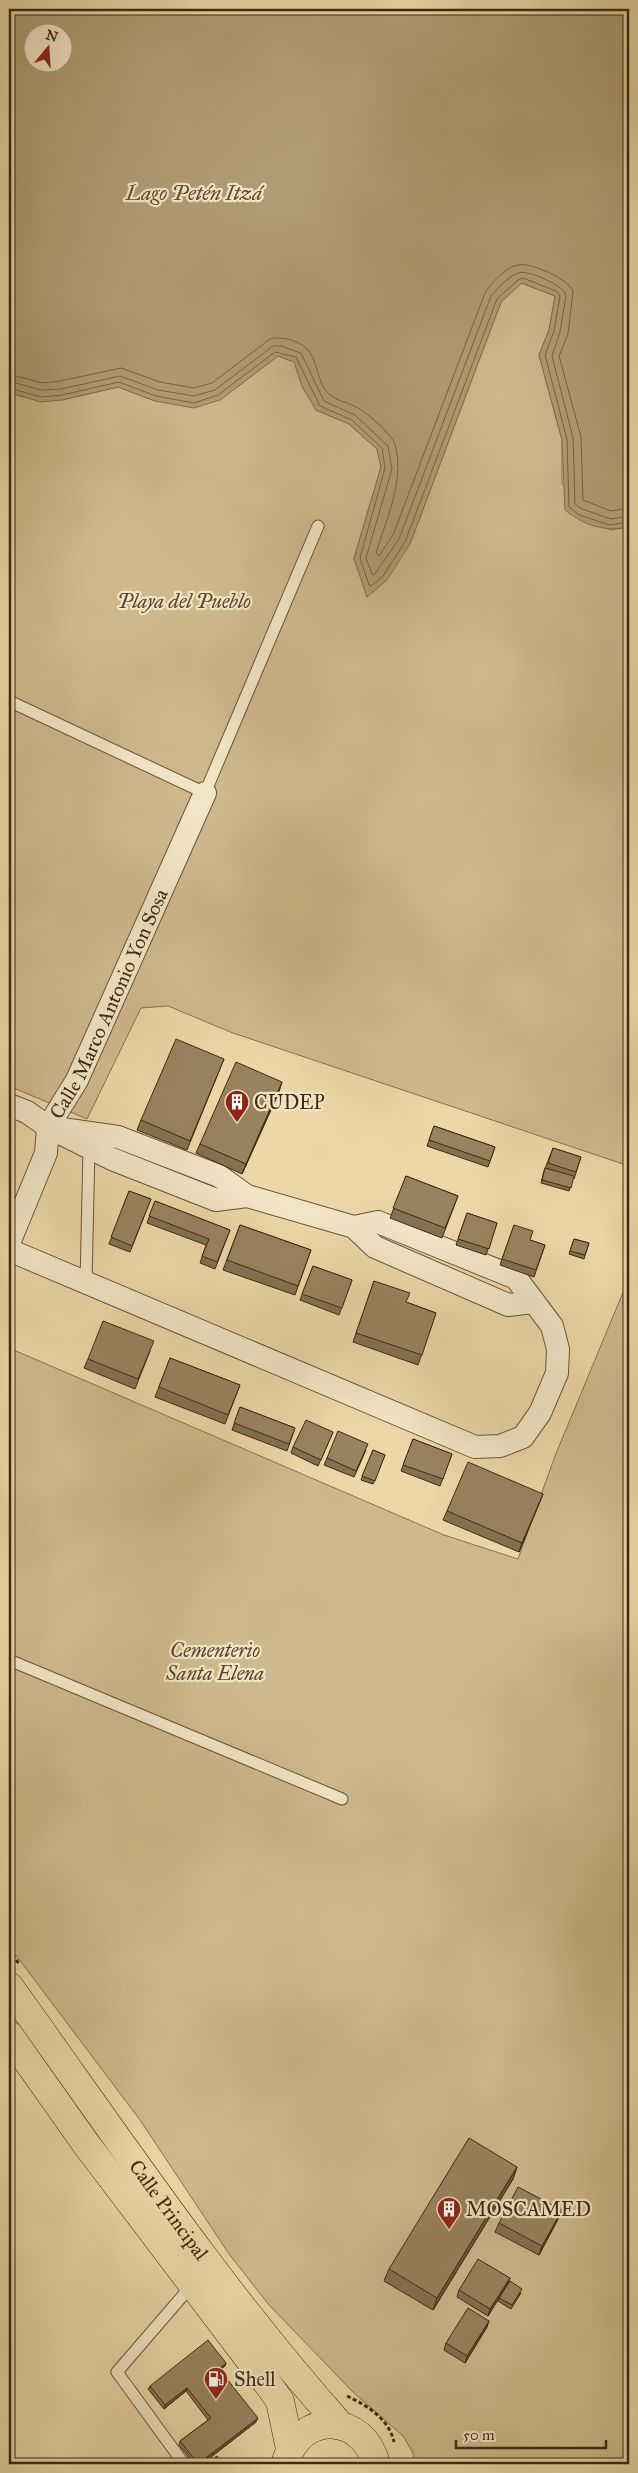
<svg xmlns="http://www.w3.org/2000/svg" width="638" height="2473" viewBox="0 0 638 2473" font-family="'IM FELL Great Primer',serif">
	<rect width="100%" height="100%" fill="#ebd7a7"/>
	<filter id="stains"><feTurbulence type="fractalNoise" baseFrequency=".004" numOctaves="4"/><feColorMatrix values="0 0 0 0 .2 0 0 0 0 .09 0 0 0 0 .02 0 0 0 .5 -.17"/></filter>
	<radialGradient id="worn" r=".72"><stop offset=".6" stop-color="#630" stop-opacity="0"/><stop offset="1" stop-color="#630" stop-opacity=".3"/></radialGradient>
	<path fill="#ceb98d" stroke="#86714e" d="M 521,283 L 555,296 L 549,330 L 539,355 L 562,440 L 562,484 L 610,530 L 629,527 L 629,1166 L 233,1033 L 168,1006 L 141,1008 L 87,1119 L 9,1086 L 9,392 L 22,397 L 62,400 L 118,387 L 155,401 L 220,400 L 278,356 L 294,362 L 302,386 L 316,410 L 349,424 L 377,449 L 381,467 L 354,558 L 368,596 L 410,544 L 501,302 Z
		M 629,1278 L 629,2464 L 414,2464 L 413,2453 L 403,2436 L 353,2392 L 269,2305 L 229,2254 L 140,2120 L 9,1946 L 9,1348 L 444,1535 L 518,1559 L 555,1456 Z"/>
	<path fill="#b09c74" stroke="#826e4c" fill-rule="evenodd" d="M 9,9 L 629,9 L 629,527 C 605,532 585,526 565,510 L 562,440 L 539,355 L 549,330 L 555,296 L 522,283 L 501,302 L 410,544 L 387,580 L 367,597 L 354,559 L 381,467 L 377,449 L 349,424 L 316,410 L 302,386 L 294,362 L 278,356 L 220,400 L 194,408 L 155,401 L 118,387 L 62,400 L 40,402 L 9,392 ZM 32,32 L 62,32 L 62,62 L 32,62 Z"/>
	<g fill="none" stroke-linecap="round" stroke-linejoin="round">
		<path stroke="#776242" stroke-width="1" d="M 9,374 L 42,383 L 60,381 L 121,368 L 160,382 L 194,388 L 212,383 L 270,339 C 280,336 298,340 306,348 C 319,359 316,384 330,395 C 337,401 350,403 358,408 C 367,413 393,435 395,445 C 405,480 386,520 376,553 L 379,556 L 393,535 L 485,293 C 491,283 506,267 518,265 C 531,262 568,279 573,291 L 568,334 L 559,356 L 581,437 L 583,500 L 611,511 L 629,508
			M 9,381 L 41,390 L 61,389 L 120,376 L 158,390 L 194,396 L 215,390 L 273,346 L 281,346 L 301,353 L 324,401 L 355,415 L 388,446 L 392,469 L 366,558 L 372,574 L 374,575 L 399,539 L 491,296 C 497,289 509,276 518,273 C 527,269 563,285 566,295 L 560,332 L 552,356 L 573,438 L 575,504 L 582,509 L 611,519 L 629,516
			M 9,388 L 41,397 L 62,395 L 119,382 L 156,396 L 194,403 L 218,395 L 275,352 L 296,357 L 320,406 L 352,420 L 382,448 L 385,468 L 360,558 L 369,585 L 371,586 L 383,576 L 405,542 L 497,299 L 518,280 L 523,278 L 556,291 L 560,296 L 554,331 L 545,355 L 567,439 L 569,507 L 579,515 L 610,525 L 629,522"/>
		<defs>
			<path id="service" d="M 9,701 L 205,793 L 318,526
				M 86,1283 L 89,1148
				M 9,1660 L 342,1799
				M 184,2464 L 117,2372 L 192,2285"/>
			<g id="minor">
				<path d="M 9,1105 L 27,1112 L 48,1127 L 112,1159 L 216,1200 L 247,1196"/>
				<path d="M 354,1227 L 375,1247 L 508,1305 L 533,1302"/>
				<path id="s1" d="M 9,1243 L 46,1153 L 48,1127 L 77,1080 L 205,793"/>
				<path d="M 9,1250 L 475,1447 L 500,1446 L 523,1437 L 540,1413 L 557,1373 L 558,1349 L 552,1326 L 516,1278 L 378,1222 L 354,1227 L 247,1196 L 219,1176 L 118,1137 L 48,1127"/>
			</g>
			<g id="primary">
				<path id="s2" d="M 9,1986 C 116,2135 218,2288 340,2425"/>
				<path d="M 9,2035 L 86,2144 L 268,2384 L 280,2401 L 290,2449"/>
				<path d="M 286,2461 C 301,2410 364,2414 376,2464"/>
			</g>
		</defs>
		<use href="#service" stroke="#695436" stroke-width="13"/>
		<use href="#minor" stroke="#695436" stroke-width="24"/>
		<use href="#primary" stroke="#3e2910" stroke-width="29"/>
		<path stroke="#3e2910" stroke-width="3" stroke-dasharray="4 2.5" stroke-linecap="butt" d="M 9,1949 L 19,1964
			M 347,2396 C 368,2406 389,2419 394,2442"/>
		<use href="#service" stroke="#f2e5c6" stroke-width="11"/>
		<use href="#minor" stroke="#f2e5c6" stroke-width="22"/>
		<use href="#primary" stroke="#ebd7a7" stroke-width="28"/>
	</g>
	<path fill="#837152" stroke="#3e2910" d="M 224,1059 L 187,1150 L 137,1130 L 141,1120 Z
		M 279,1092 L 242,1174 L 196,1153 L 200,1144 Z
		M 434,1126 L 495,1147 L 488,1167 L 427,1146 Z
		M 553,1148 L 581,1157 L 574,1179 L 573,1178 L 569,1191 L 541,1183 L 544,1171 Z
		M 406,1176 L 458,1196 L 442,1238 L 390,1218 Z
		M 129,1191 L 151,1199 L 130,1252 L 109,1244 Z
		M 155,1201 L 230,1230 L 215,1269 L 200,1263 L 206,1245 L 147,1223 Z
		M 467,1213 L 497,1223 L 486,1255 L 456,1245 Z
		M 240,1225 L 311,1250 L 295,1295 L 223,1270 Z
		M 514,1225 L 530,1240 L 545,1245 L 534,1277 L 500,1265 Z
		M 574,1239 L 589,1243 L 584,1259 L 569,1254 Z
		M 313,1266 L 352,1280 L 339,1315 L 300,1300 Z
		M 374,1281 L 406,1302 L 436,1313 L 418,1365 L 353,1342 Z
		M 150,1351 L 135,1389 L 84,1368 L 88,1359 Z
		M 170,1358 L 240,1385 L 225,1424 L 155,1397 Z
		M 240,1407 L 295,1428 L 287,1451 L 232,1430 Z
		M 333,1432 L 318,1466 L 291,1453 L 293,1447 Z
		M 413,1439 L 452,1454 L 440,1486 L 401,1471 Z
		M 366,1450 L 354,1477 L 324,1465 L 327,1458 Z
		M 373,1450 L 385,1455 L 373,1484 L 361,1480 Z
		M 543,1494 L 519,1552 L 443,1520 L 447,1511 Z
		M 517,2167 L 513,2179 L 433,2310 L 384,2281 L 389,2269 Z
		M 562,2210 L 558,2219 L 539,2255 L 495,2232 L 499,2223 Z
		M 510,2278 L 507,2285 L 488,2316 L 457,2297 L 459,2290 Z
		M 521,2293 L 511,2309 L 498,2301 L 499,2298 Z
		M 487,2327 L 465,2363 L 444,2350 L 446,2343 Z
		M 226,2363 L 225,2366 L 220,2370 L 256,2422 L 202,2464 L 194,2464 L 179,2445 L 180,2441 L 208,2420 L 186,2391 L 164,2409 L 148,2389 L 150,2386 Z"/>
	<path fill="#6a5c42" stroke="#3e2910" d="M 282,1082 L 279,1092 L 242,1174 L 246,1164 Z
		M 543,1494 L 539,1504 L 519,1552 L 522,1543 Z
		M 517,2167 L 513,2179 L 433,2310 L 437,2298 Z
		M 562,2210 L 558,2219 L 539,2255 L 542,2246 Z
		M 510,2278 L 507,2285 L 488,2316 L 490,2309 Z
		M 489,2321 L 487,2327 L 465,2363 L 467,2356 Z
		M 226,2363 L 225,2366 L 218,2372 L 219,2369 Z
		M 187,2388 L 186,2391 L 164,2409 L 165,2405 Z
		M 258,2418 L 256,2422 L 202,2464 L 199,2464 Z"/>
	<path fill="#98835f" stroke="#3e2910" d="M 176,1039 L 224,1059 L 190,1141 L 141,1120 Z
		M 236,1062 L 282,1082 L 246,1164 L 200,1144 Z
		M 434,1126 L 495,1147 L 490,1161 L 429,1140 Z
		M 553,1148 L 581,1157 L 576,1172 L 548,1163 Z
		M 545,1168 L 574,1176 L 571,1188 L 542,1180 Z
		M 406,1176 L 458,1196 L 445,1228 L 393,1208 Z
		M 129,1191 L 151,1199 L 132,1246 L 111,1237 Z
		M 155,1201 L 230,1230 L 217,1262 L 202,1256 L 209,1239 L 149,1216 Z
		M 467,1213 L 497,1223 L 489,1249 L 458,1239 Z
		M 240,1225 L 311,1250 L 298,1286 L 227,1260 Z
		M 514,1225 L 533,1231 L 530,1240 L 545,1245 L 536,1270 L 502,1259 Z
		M 574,1239 L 589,1243 L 585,1255 L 570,1251 Z
		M 313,1266 L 352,1280 L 342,1308 L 302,1294 Z
		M 374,1281 L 410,1293 L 406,1302 L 436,1313 L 422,1355 L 356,1333 Z
		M 103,1321 L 154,1341 L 138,1379 L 88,1359 Z
		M 170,1358 L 240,1385 L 228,1415 L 159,1387 Z
		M 240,1407 L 295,1428 L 289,1444 L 234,1423 Z
		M 306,1420 L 333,1432 L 321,1460 L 293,1447 Z
		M 338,1431 L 368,1444 L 356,1471 L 327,1458 Z
		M 413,1439 L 452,1454 L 443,1479 L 403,1465 Z
		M 373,1450 L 385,1455 L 375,1481 L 362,1476 Z
		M 468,1462 L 543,1494 L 522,1543 L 447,1511 Z
		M 469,2138 L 517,2167 L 437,2298 L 389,2269 Z
		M 518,2187 L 562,2210 L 542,2246 L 499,2223 Z
		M 478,2259 L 510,2278 L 490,2309 L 459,2290 Z
		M 510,2281 L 522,2289 L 512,2305 L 499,2298 Z
		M 468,2308 L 489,2321 L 467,2356 L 446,2343 Z
		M 208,2340 L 226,2363 L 219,2369 L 258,2418 L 198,2464 L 180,2441 L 211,2418 L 187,2388 L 165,2405 L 150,2386 Z
		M 217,2456 L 223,2464 L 206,2464 Z"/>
	<defs>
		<symbol id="building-pin" viewBox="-11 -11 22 30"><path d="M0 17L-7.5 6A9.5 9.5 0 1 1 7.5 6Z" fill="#8f2418" stroke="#f2e5c6"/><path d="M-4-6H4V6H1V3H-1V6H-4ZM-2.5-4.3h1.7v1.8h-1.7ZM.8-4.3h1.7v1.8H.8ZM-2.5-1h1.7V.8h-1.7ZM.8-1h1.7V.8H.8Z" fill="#fff"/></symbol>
		<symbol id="fuel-pin" viewBox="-11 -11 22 30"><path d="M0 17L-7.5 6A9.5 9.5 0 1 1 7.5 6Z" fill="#8f2418" stroke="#f2e5c6"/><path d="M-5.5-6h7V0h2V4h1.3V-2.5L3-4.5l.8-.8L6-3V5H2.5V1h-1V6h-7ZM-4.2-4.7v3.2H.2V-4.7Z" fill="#fff"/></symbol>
	</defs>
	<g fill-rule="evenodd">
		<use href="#building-pin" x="223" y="1088" width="28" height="38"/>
		<use href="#building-pin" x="435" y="2195" width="28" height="38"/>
		<use href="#fuel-pin" x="202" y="2365" width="28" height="38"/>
	</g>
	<g text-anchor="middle" stroke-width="4.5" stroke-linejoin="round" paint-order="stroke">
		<g font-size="20" font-style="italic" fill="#5b4629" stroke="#f2e5c6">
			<text x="184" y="608">Playa del Pueblo</text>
			<text x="215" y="1657">Cementerio<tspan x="215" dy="23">Santa Elena</tspan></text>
		</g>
		<g font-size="20" fill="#3e2910" stroke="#f2e5c6">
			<text dy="7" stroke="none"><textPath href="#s1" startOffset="261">Calle Marco Antonio Yon Sosa</textPath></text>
			<text dy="7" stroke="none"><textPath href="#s2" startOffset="275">Calle Principal</textPath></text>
		</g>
		<g font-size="20" fill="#3e2910" stroke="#f2e5c6" text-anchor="start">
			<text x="254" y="1109">CUDEP</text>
			<text x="466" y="2216">MOSCAMED</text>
			<text x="234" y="2386">Shell</text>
		</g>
		<g font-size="21" font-style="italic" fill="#604c2e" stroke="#f2e5c6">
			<text x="194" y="200">Lago Petén Itzá</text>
		</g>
	</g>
	<rect width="638" height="2473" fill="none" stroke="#ebd7a7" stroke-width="30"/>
	<rect x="10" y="10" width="618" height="2453" fill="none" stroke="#3e2910" stroke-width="2.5"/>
	<rect x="15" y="15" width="608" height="2443" fill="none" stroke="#3e2910"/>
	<g transform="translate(48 48) rotate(18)"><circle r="24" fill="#f2e5c6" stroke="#aa9a7d"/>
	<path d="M0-4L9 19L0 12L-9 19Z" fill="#8f2418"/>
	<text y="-8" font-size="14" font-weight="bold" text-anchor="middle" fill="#3e2910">N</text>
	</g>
	<path d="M456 2440v8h150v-8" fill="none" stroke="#3e2910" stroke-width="2.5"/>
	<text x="463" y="2440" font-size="15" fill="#3e2910" stroke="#f2e5c6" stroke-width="4" paint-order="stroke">50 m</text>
	<rect width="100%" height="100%" filter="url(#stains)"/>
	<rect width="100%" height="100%" fill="url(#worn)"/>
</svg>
